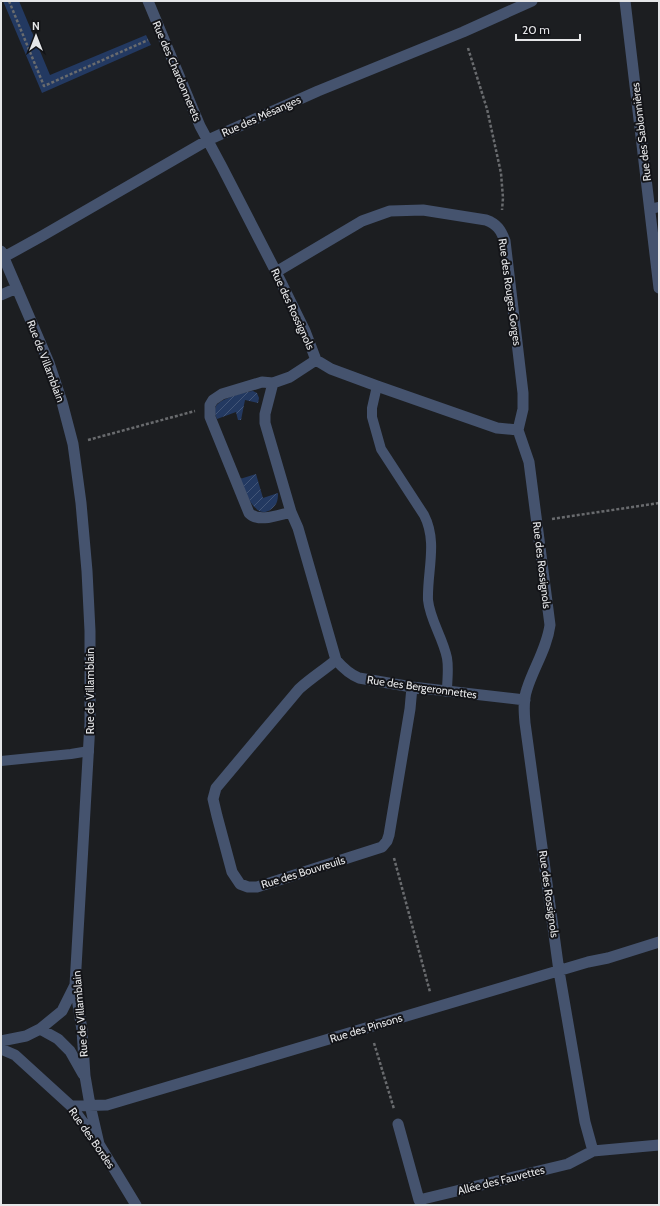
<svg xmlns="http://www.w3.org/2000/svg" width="660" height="1206" viewBox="0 0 660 1206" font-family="Cabin,sans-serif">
	<defs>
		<pattern id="garden-furrows" width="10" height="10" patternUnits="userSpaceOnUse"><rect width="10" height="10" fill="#233961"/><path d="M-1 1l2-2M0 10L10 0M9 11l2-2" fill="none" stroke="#435678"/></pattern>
	</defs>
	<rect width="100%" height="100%" fill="#1c1e21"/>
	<path fill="#233961" d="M 3,1 L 19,1 L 50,75 L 146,35 L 151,45 L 42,93 Z"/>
	<path fill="url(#garden-furrows)" d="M 253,391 L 257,393 L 259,398 L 258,403 L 245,400 L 241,420 L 238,420 L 236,412 L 217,419 C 215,415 214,411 216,406 C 220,399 244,392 253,391 Z
		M 256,474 L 263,498 L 278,493 C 278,501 277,505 270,510 C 254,520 245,490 240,479 Z"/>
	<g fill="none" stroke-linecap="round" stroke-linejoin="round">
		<path stroke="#696b6e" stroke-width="2.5" stroke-dasharray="3 2" stroke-linecap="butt" d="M 9,1 L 44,86 L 148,40
			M 468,48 L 487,109 L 501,173 L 503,198 L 502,210
			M 88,440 L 195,411
			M 552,519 L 659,503
			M 394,858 L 430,992
			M 374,1043 L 394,1109"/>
		<path stroke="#45536e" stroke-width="10" d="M 650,209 L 659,207
			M 377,386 L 372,408 L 372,417 L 381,449 L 424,515 C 438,542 427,571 428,600 C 430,620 443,638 447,658 C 449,669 447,680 447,692
			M 1,761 L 71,754 L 89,751"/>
		<path stroke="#45536e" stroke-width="11" d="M 148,1 L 200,126 L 222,167 L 276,272 L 305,331 L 316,360 L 331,369 L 377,386 L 497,428 L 518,430 L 529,462 L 550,625 C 547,648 534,667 527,689 C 523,700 524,712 525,723 L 559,971 L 585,1122 L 593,1151
			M 625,1 L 659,288
			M 1,251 L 49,363 L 62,402 L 73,444 L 81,503 L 87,571 L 90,631 L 90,723 L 75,985 L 82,1030 L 85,1076 L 90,1105 L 99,1144
			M 4,257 L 42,236 L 208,140 L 318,91 L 463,32 L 532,1
			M 276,272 L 362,221 L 390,211 L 423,210 L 486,220 C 497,224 501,230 505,241 L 523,393 L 523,409 L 518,430
			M 1,295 L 17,288
			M 316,360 L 290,377 L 273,383 L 265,414 L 265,423 L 291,512 L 298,528 L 336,660 C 343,668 349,674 359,678 L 412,687 L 525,700
			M 273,383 L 262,382 L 222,394 L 213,400 L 210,405 L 210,417 L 249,513 C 259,523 278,515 291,512
			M 336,660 C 324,670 311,678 299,689 L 216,788 L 213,799 L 217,816 L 232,872 L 240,884 L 248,887 L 257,887 L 382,847 L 387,841 L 389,835 L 410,709 L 412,687
			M 40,1029 L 58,1039 L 70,1051 L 83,1074
			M 1,1041 L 26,1036 L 40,1029 L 62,1011 L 75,985
			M 1,1049 L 15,1055 L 71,1106 L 99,1144 L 136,1205
			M 71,1106 L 107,1105 L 588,962 L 608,958 L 659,942
			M 398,1124 L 419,1200 L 568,1164 L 593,1151 L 659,1145"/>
	</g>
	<g text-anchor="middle" stroke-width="4" stroke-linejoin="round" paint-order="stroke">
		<g font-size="11" fill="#e5e6e8" stroke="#131418">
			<text transform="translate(177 71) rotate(67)" y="4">Rue des Chardonnerets</text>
			<text transform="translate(261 116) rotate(-24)" y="4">Rue des Mésanges</text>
			<text transform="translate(641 132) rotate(-97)" y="4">Rue des Sablonnières</text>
			<text transform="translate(510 292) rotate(82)" y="4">Rue des Rouges Gorges</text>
			<text transform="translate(293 309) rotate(65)" y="4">Rue des Rossignols</text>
			<text transform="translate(46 361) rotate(69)" y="4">Rue de Villamblain</text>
			<text transform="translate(542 565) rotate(83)" y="4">Rue des Rossignols</text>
			<text transform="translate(422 687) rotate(8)" y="4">Rue des Bergeronnettes</text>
			<text transform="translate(90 691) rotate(-90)" y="4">Rue de Villamblain</text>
			<text transform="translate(303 872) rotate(-17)" y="4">Rue des Bouvreuils</text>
			<text transform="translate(549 894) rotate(82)" y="4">Rue des Rossignols</text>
			<text transform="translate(80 1014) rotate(-95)" y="4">Rue de Villamblain</text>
			<text transform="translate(366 1028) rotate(-17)" y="4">Rue des Pinsons</text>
			<text transform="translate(92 1138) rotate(55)" y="4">Rue des Bordes</text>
			<text transform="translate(501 1180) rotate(-14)" y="4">Allée des Fauvettes</text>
		</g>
	</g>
	<rect width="660" height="1206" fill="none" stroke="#e5e6e8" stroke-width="4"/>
	<g transform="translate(36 36)" stroke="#131418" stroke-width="3" paint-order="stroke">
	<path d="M0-3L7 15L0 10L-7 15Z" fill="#e5e6e8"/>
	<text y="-6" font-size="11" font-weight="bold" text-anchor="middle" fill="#e5e6e8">N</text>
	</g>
	<path d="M516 34v6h64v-6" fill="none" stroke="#e5e6e8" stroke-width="2"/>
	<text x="522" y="34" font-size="12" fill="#e5e6e8" stroke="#131418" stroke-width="3" paint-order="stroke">20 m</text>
</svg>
